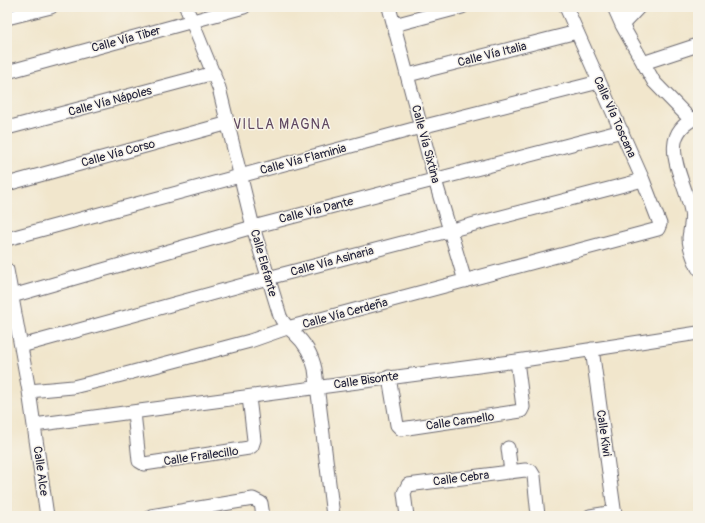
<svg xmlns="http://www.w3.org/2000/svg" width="705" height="523" viewBox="0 0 705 523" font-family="Pangolin,sans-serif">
	<rect width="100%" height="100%" fill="#f7f3e8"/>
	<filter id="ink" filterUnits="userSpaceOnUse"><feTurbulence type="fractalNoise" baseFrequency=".025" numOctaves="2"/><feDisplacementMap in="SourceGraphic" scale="8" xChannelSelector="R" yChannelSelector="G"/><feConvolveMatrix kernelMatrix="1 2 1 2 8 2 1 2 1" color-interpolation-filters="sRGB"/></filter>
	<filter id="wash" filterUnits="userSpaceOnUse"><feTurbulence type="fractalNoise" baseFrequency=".012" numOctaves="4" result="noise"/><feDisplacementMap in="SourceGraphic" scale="16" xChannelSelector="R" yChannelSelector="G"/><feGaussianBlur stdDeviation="0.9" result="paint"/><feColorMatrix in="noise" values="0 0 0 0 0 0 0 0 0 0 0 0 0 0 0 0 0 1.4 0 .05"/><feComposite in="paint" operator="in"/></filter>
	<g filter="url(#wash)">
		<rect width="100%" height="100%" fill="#f1e6cc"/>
	</g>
	<g filter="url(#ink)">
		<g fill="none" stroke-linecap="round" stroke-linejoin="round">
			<defs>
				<path id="minor" d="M 186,7 L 219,88 L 253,227 L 280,316 C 283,324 288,327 294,333 C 305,343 312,355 315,369 L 333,516
					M 389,7 L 435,180 L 465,281
					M 614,7 L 622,25 L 654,82 L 691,120
					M 7,18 L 51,7
					M 394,25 L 462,7
					M 622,25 L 639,7
					M 643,63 L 698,45
					M 7,72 L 244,7
					M 408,75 L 577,32
					M 698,117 C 653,135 685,179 691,211 C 693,220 690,229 689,238 C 689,248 694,259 698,268
					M 7,128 L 214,73
					M 7,184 L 229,123
					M 7,239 L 421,127 L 599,82
					M 7,270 L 29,391 L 47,516
					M 12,296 L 253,227 L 622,131
					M 21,346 L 268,278 L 643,180
					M 592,349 L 615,516
					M 389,377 L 397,425 L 401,429 L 521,411 L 523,407 L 517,361
					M 29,391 L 73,387 L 110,378 L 250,341 L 287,328 L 658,229 L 660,224 L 643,180 L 566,7
					M 134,412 L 139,461 L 144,464 L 249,448 L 252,446 L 254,440 L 249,397
					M 34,425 L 517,361 L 698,333
					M 508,448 L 511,472
					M 151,516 L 253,499 L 261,503 L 263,516
					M 407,516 L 404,493 L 408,485 L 525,470 L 531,471 L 534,476 L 538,516
					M 590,516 L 615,512"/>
			</defs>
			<use href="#minor" stroke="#6a676e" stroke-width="15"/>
			<use href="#minor" stroke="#fff" stroke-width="13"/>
		</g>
	</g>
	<g text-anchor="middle" stroke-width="3" stroke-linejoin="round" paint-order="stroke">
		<g font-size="12" fill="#22223b" stroke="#f7f3e8">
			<text transform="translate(126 39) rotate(-15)" y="4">Calle Vía Tiber</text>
			<text transform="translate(492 54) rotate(-14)" y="4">Calle Vía Italia</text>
			<text transform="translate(110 101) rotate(-15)" y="4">Calle Vía Nápoles</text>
			<text transform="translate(615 117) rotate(66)" y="4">Calle Vía Toscana</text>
			<text transform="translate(426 144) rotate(75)" y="4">Calle Vía Sixtina</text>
			<text transform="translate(118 153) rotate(-15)" y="4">Calle Vía Corso</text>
			<text transform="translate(303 159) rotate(-15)" y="4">Calle Vía Flaminia</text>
			<text transform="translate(316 210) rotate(-14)" y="4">Calle Vía Dante</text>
			<text transform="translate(332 261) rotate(-15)" y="4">Calle Vía Asinaria</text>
			<text transform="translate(264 263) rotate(74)" y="4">Calle Elefante</text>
			<text transform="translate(345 313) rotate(-15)" y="4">Calle Vía Cerdeña</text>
			<text transform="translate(366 380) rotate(-8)" y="4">Calle Bisonte</text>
			<text transform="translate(460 421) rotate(-8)" y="4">Calle Camello</text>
			<text transform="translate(604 433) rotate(82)" y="4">Calle Kiwi</text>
			<text transform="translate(201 456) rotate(-8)" y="4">Calle Frailecillo</text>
			<text transform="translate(41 471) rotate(82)" y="4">Calle Alce</text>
			<text transform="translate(461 478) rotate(-7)" y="4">Calle Cebra</text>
		</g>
		<g font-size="14" letter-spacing="1" fill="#604861" stroke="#f7f3e8">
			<text x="282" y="129">VILLA MAGNA</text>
		</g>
	</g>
	<rect width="705" height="523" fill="none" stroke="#f7f3e8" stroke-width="24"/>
</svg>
